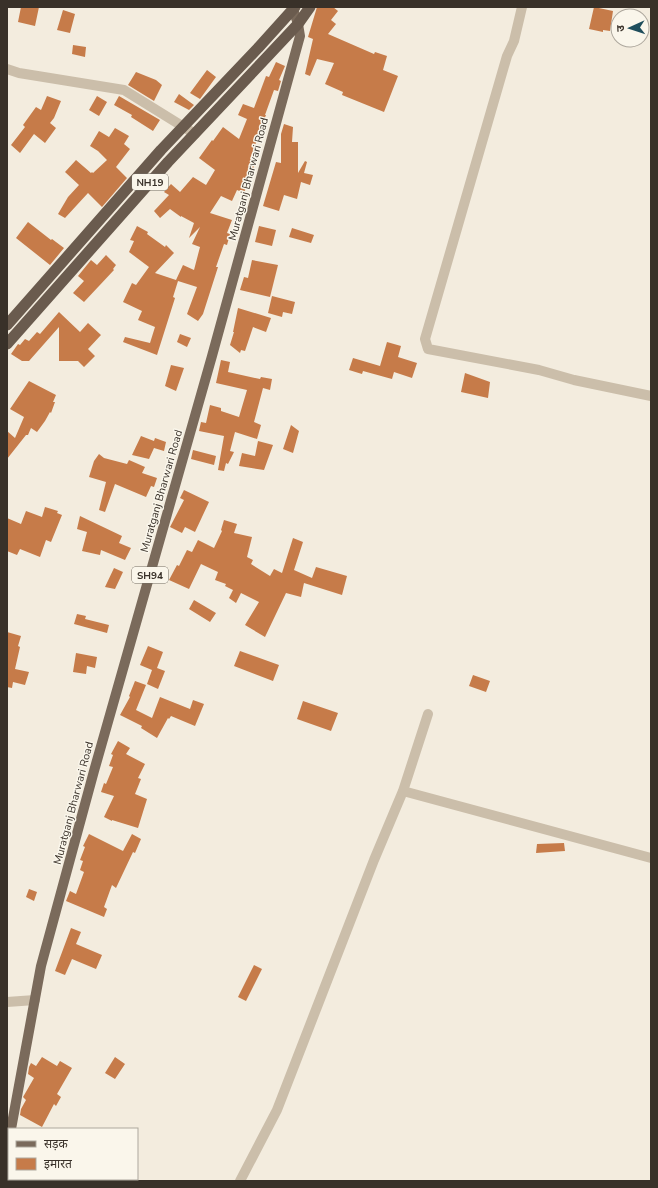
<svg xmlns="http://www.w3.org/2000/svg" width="658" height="1188" viewBox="0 0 658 1188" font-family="'Nunito Sans','Noto Sans Devanagari',sans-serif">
	<rect width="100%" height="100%" fill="#f3ecde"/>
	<path fill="#c67b49" d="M 21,7 L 39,7 L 35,26 L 18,22 Z
		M 317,7 L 333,7 L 338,11 L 331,20 L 336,24 L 328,34 L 374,54 L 375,52 L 387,56 L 383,70 L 398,76 L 384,112 L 342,95 L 343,92 L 325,84 L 334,63 L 317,59 L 310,76 L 305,74 L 313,39 L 308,37 Z
		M 594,7 L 613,11 L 610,31 L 603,30 L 603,32 L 589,29 Z
		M 63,10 L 75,14 L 70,33 L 57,30 Z
		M 73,45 L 86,47 L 85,57 L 72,54 Z
		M 276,62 L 285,66 L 279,80 L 281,81 L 278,91 L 274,90 L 265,115 L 266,115 L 262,125 L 263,125 L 258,137 L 250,159 L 256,161 L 244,193 L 237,190 L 232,201 L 221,196 L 210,213 L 232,220 L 227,233 L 230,234 L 227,245 L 224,244 L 216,267 L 218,267 L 203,314 L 198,321 L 187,314 L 197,287 L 178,281 L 173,297 L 175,298 L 157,355 L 123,342 L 125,337 L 150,343 L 155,327 L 138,320 L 142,311 L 123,302 L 132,283 L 136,285 L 149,267 L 129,252 L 134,241 L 130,240 L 137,226 L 148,232 L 147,234 L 165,247 L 166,245 L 174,253 L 155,273 L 176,280 L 183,265 L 194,270 L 200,247 L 192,244 L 200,227 L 189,238 L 194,223 L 181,216 L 181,217 L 170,209 L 160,218 L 154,211 L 169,195 L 164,192 L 171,184 L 180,192 L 193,177 L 206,185 L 215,170 L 199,158 L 212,140 L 213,141 L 223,127 L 239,139 L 247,119 L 238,115 L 243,104 L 254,108 L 266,76 L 269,77 Z
		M 207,70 L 216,77 L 200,99 L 190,93 Z
		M 136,72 L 156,80 L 162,85 L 154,101 L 128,85 Z
		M 179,94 L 194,105 L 189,110 L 174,102 Z
		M 47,96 L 61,101 L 54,118 L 50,123 L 56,128 L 45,143 L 34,134 L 20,153 L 11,145 L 25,127 L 23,125 L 36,107 L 41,110 Z
		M 97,96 L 107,102 L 99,116 L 89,110 Z
		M 119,96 L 160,120 L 153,131 L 131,117 L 132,115 L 114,105 Z
		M 284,124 L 293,127 L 292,142 L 298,142 L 298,173 L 305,161 L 307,162 L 304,173 L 313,175 L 310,185 L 301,182 L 297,199 L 284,195 L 279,211 L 263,206 L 276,162 L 281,163 L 281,134 Z
		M 115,128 L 129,136 L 124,144 L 130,149 L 116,167 L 127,178 L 102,207 L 88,193 L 65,218 L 58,214 L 68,197 L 79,185 L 65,172 L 76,160 L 91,173 L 92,172 L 93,173 L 107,160 L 98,151 L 90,146 L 99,131 L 109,137 Z
		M 28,222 L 51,240 L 52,239 L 64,248 L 50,265 L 16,238 Z
		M 259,226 L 276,230 L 272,246 L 255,242 Z
		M 292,228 L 314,235 L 311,243 L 289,237 Z
		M 106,255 L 116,265 L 113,269 L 114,270 L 84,302 L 73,293 L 84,281 L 78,276 L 91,260 L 97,265 Z
		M 252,260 L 278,265 L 270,297 L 240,290 L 244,277 L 248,278 Z
		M 272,296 L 295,302 L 292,314 L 283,312 L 282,317 L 268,313 Z
		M 238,308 L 271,318 L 266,332 L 253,327 L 245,351 L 241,350 L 240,353 L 230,345 L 234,332 L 233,332 Z
		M 59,312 L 80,332 L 88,323 L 101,335 L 88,349 L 95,356 L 84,367 L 78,361 L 59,361 L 59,327 L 29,361 L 22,361 L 11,354 L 18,344 L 20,345 L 25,339 L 29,341 L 37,332 L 40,334 Z
		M 180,334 L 191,338 L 187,347 L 177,342 Z
		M 387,342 L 401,346 L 398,357 L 417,363 L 412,378 L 394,372 L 392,379 L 363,371 L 362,374 L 349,370 L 353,358 L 380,366 Z
		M 221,360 L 230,362 L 228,372 L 260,379 L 261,377 L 272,379 L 270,390 L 263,388 L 254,422 L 261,425 L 257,439 L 235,432 L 230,451 L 234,452 L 228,464 L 226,463 L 224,471 L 218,470 L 224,436 L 199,431 L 201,422 L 206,423 L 210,405 L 221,408 L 221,411 L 239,417 L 247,390 L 216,383 Z
		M 171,365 L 184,368 L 176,391 L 165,386 Z
		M 465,373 L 490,382 L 488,398 L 461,392 Z
		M 29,381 L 56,395 L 53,402 L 55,402 L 51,413 L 50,412 L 45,421 L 37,432 L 31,428 L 28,435 L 26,435 L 7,459 L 7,431 L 15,438 L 24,417 L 10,409 Z
		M 291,425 L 299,431 L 293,453 L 283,449 Z
		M 141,436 L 154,441 L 155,438 L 166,442 L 164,451 L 154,448 L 149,459 L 132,455 Z
		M 258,441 L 273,445 L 264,470 L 239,466 L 242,453 L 255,456 Z
		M 193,450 L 216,456 L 214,465 L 191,459 Z
		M 99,454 L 104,458 L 127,464 L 129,460 L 145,467 L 142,473 L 157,478 L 154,487 L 151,486 L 146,497 L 115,484 L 105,512 L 99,510 L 106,482 L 89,477 L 94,461 Z
		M 184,490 L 209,502 L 195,532 L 185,527 L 182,533 L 170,527 L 184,500 L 180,498 Z
		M 45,507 L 58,511 L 57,513 L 62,515 L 51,542 L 46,540 L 40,557 L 20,549 L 17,555 L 7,551 L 7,518 L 21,524 L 26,511 L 42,517 Z
		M 80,516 L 122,536 L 119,543 L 131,548 L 125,560 L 101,550 L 100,555 L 82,551 L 87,532 L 77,529 Z
		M 224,520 L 237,524 L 234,533 L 252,537 L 247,557 L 253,560 L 251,564 L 270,576 L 274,569 L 282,573 L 293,538 L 303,542 L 294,570 L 312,578 L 316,567 L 347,576 L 342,595 L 304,583 L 301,597 L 286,593 L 265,637 L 245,625 L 259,602 L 241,593 L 236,603 L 229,598 L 233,590 L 225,586 L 226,584 L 215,580 L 218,572 L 201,564 L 189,589 L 169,580 L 177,565 L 179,566 L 187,550 L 192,552 L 198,540 L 214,548 L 222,531 L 221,530 Z
		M 114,568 L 123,572 L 115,589 L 105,587 Z
		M 194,600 L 216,613 L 210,622 L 189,609 Z
		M 77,614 L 86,616 L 85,619 L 109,625 L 107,633 L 74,624 Z
		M 7,632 L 21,636 L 18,646 L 20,647 L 15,669 L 29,672 L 25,685 L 13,682 L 12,688 L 7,687 Z
		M 148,646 L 163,652 L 157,668 L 165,671 L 158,689 L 147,684 L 152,670 L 140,665 Z
		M 240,651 L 279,665 L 273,681 L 234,666 Z
		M 76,653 L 97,657 L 95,668 L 87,666 L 86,674 L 73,672 Z
		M 473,675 L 490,681 L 486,692 L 469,686 Z
		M 135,681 L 146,685 L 136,710 L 152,718 L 160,697 L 190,709 L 193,700 L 204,704 L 195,726 L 171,716 L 169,719 L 168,718 L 157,738 L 141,728 L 142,726 L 120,715 L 130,697 L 129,696 Z
		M 303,701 L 338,713 L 331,731 L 297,719 Z
		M 118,741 L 130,748 L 126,754 L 145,764 L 138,778 L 141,779 L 135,794 L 147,799 L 138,828 L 112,820 L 112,821 L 104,817 L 114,796 L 101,792 L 104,783 L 106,784 L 113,767 L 109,766 L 113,755 L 111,754 Z
		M 89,834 L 123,851 L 132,834 L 141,839 L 135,853 L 133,852 L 116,888 L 112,885 L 104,907 L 107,909 L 104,917 L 66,901 L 70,891 L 76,894 L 84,872 L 80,870 L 83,861 L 80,860 L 85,847 L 83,846 Z
		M 564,843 L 565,851 L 536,853 L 537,844 Z
		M 29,889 L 37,892 L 34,901 L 26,897 Z
		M 71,928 L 81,932 L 76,944 L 102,955 L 96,969 L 72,959 L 65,975 L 55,971 Z
		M 254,965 L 262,969 L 246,1001 L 238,997 Z
		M 42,1057 L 57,1066 L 60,1061 L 72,1068 L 57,1094 L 61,1097 L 56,1106 L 54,1104 L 42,1127 L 20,1115 L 21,1109 L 26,1100 L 23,1097 L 34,1078 L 28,1074 L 29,1067 L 31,1063 L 36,1066 Z
		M 115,1057 L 125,1064 L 115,1079 L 105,1073 Z"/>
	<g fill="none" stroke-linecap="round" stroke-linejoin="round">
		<path stroke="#cbbeaa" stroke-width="10" d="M 522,7 L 514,41 L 507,56 L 425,339 L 428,349 L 539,370 L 574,380 L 651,396
			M 7,69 L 19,73 L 124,90 L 195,134
			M 403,791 L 651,858
			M 7,1002 L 35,1000
			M 240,1181 L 277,1110 L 374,860 L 403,791 L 428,714"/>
		<path stroke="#7a6a5b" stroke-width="10" d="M 11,1129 L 41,966 L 94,771 L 212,356 L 300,36 L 298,24 L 293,9
			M 7,1148 L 9,1137"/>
		<path stroke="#6a5b4e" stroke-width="11" d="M 7,325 L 161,150 L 258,48 L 295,7
			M 7,344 L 168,162 L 267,57 L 298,24 L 310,7"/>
	</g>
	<g text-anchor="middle" stroke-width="3" stroke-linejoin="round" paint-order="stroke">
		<g fill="#faf6eb" stroke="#736c63" stroke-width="1">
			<rect x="132" y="174" width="36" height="16" rx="3"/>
			<rect x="132" y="567" width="36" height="16" rx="3"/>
		</g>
		<g font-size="10" font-weight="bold" fill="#393129">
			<text x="150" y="186">NH19</text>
			<text x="150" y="579">SH94</text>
		</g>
		<g font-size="11" fill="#393129" stroke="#faf6eb">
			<text transform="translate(248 179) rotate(-75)" y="4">Muratganj Bharwari Road</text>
			<text transform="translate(161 491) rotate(-74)" y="4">Muratganj Bharwari Road</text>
			<text transform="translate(73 803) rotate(-75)" y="4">Muratganj Bharwari Road</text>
		</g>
	</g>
	<rect width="658" height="1188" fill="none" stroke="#393129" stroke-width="16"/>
	<rect x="8" y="1128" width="130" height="52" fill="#faf6eb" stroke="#ada79d"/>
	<rect x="16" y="1141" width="20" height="6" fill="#7a6a5b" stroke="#ada79d"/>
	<text x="44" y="1148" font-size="12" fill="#393129">सड़क</text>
	<rect x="16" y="1158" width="20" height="12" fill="#c67b49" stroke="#ada79d"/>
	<text x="44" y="1168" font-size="12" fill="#393129">इमारत</text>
	<g transform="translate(630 28) rotate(267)"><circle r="19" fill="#faf6eb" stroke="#ada79d"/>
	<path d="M0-3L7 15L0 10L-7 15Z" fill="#1e4d5b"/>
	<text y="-6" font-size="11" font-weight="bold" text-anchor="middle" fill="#393129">उ</text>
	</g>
</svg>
